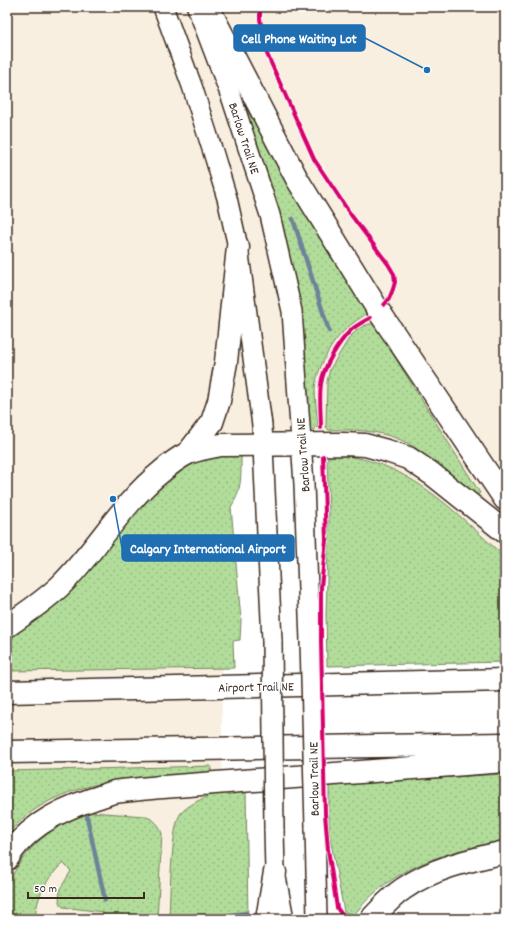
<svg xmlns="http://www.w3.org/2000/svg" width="512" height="926" viewBox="0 0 512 926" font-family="Dekko,sans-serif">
	<defs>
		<pattern id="green-dots" width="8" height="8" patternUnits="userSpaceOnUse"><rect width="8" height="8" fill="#b1dc9a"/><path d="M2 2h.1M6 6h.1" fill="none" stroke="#99bd84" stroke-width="1.8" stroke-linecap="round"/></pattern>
	</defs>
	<rect width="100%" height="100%" fill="#fff"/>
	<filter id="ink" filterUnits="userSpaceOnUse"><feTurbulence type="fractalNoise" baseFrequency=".025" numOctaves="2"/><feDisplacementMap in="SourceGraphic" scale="8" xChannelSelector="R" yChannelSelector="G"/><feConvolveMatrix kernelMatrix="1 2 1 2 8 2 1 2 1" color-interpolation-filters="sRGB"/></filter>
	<g filter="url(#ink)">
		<path fill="#f8efe1" d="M 7,7 L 505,7 L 505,575 L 436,543 L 370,451 L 219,455 L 224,919 L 7,919 Z"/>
		<path fill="url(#green-dots)" stroke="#76835c" d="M 238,84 L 366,311 L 366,314 C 359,319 352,323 346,329 C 332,341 316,370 315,389 C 315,401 317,414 318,426 L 314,430 L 310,429 L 270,186 L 258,148 L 236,85 Z
			M 369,324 L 374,324 L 480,493 L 473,497 C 454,481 437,463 417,449 C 391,431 359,429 329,430 L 326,427 L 327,382 L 330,369 L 350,337 L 359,328 Z
			M 231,455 L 241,457 C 241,476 242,490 231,507 L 241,620 L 240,640 L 233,641 L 234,668 L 7,671 L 7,637 L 14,634 L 141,501 L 178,469 L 197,461 L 213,457 Z
			M 330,455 C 405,456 453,511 505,557 L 505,662 L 327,666 L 326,614 L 329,513 L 327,459 Z
			M 211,766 L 211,774 C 142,777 55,776 7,835 L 7,771 Z
			M 505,774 L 505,840 C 447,852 392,866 354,915 L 344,912 L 329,832 L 329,784 Z
			M 246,791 L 248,919 L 169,919 C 170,900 171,824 181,813 C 187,806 204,797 213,794 C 222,791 236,792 246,791 Z
			M 91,812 L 145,816 C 155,820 159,824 162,834 L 157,919 L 103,919 L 103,912 L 63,907 L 59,902 L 60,889 L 71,871 L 63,863 C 46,879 37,895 35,919 L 7,919 C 7,909 6,898 7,888 C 8,882 12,876 15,871 C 31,842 59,822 91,812 Z"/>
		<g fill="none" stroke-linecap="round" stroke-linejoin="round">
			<path stroke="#6e8399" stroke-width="4.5" d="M 293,219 L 329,331
				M 87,817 L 105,900
				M 199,919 L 246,913"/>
			<defs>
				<path id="secondary" d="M 163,7 L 192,86 L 214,155 L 227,198 L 238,247 L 262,425 L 272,641
					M 197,7 L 232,99 L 270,215 L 292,311 L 304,484 L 310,641
					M 315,827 L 317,919
					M 274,829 L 275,872 L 284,919"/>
				<path id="motorway" d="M 208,7 L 297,179 L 378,310 L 505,499
					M 188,453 L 212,422 L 219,401 L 226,362 L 238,247
					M 7,626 C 25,614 44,601 60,586 C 97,550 121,504 161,472 C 169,465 178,458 188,453 C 199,449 210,447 221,445 L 343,444 L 365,445 L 387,451 L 408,458 L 432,474 L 505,532
					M 7,692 L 505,680
					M 7,752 L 505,744
					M 7,859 C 25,827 59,810 93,799 C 100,797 107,794 114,792 C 130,790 146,788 163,787 L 505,761
					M 267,919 L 275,872
					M 371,919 C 381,909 391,897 403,889 C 433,868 470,860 505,852"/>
			</defs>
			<use href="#secondary" stroke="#3b2a1e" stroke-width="22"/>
			<use href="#motorway" stroke="#3b2a1e" stroke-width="25"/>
			<use href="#secondary" stroke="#fff" stroke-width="19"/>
			<use href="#motorway" stroke="#fff" stroke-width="22"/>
			<defs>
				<path id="secondary-bridge" d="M 272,641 L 274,829
					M 310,641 L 315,827"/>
			</defs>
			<use href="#secondary-bridge" stroke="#3b2a1e" stroke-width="22" stroke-linecap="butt"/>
			<use href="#secondary-bridge" stroke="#fff" stroke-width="19"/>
			<defs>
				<path id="cycleway" d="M 260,7 L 260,19 L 267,54 L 314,159 L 351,215 L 388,264 L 394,274 L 395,282 L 393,289 L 389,299 L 384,305
					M 321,428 C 321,414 319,398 321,384 C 323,367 339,342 351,330 C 357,325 363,322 370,318
					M 323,456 L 326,540 L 321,587 L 321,642 L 325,814 L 328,849 L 337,908 L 345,919"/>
			</defs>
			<use href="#cycleway" stroke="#fff" stroke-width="6"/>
			<use href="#cycleway" stroke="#d6006c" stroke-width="4"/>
		</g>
	</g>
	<g text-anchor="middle" stroke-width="3" stroke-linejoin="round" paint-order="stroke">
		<g font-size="13" fill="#3b2a1e" stroke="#fff">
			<text transform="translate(245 138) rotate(72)" y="5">Barlow Trail NE</text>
			<text transform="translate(302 455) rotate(-94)" y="5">Barlow Trail NE</text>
			<text transform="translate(256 686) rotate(-1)" y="5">Airport Trail NE</text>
			<text transform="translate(313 779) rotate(-91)" y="5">Barlow Trail NE</text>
		</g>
	</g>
	<path fill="none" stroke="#1f6fb2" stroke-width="1.5" d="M427 70L365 38M113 499L122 548"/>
	<g fill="#1f6fb2" stroke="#fff" stroke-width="1.5">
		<circle cx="427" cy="70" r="4"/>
		<circle cx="113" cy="499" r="4"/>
	</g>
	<g fill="#1f6fb2" stroke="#1f6fb2" stroke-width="1.5">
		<rect x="234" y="25" width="131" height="26" rx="4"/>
		<rect x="122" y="535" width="172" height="26" rx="4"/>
	</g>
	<g font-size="14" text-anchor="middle" font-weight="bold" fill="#fff">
		<text x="299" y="43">Cell Phone Waiting Lot</text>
		<text x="208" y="553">Calgary International Airport</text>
	</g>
	<rect width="512" height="926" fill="none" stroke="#fff" stroke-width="24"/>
	<rect x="12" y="12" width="488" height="902" fill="none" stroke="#3b2a1e" stroke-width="1.5" filter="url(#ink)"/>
	<path d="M28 892v6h116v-6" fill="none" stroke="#3b2a1e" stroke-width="2"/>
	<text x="34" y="892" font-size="12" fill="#3b2a1e" stroke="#ffffff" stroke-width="3" paint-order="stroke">50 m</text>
</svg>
